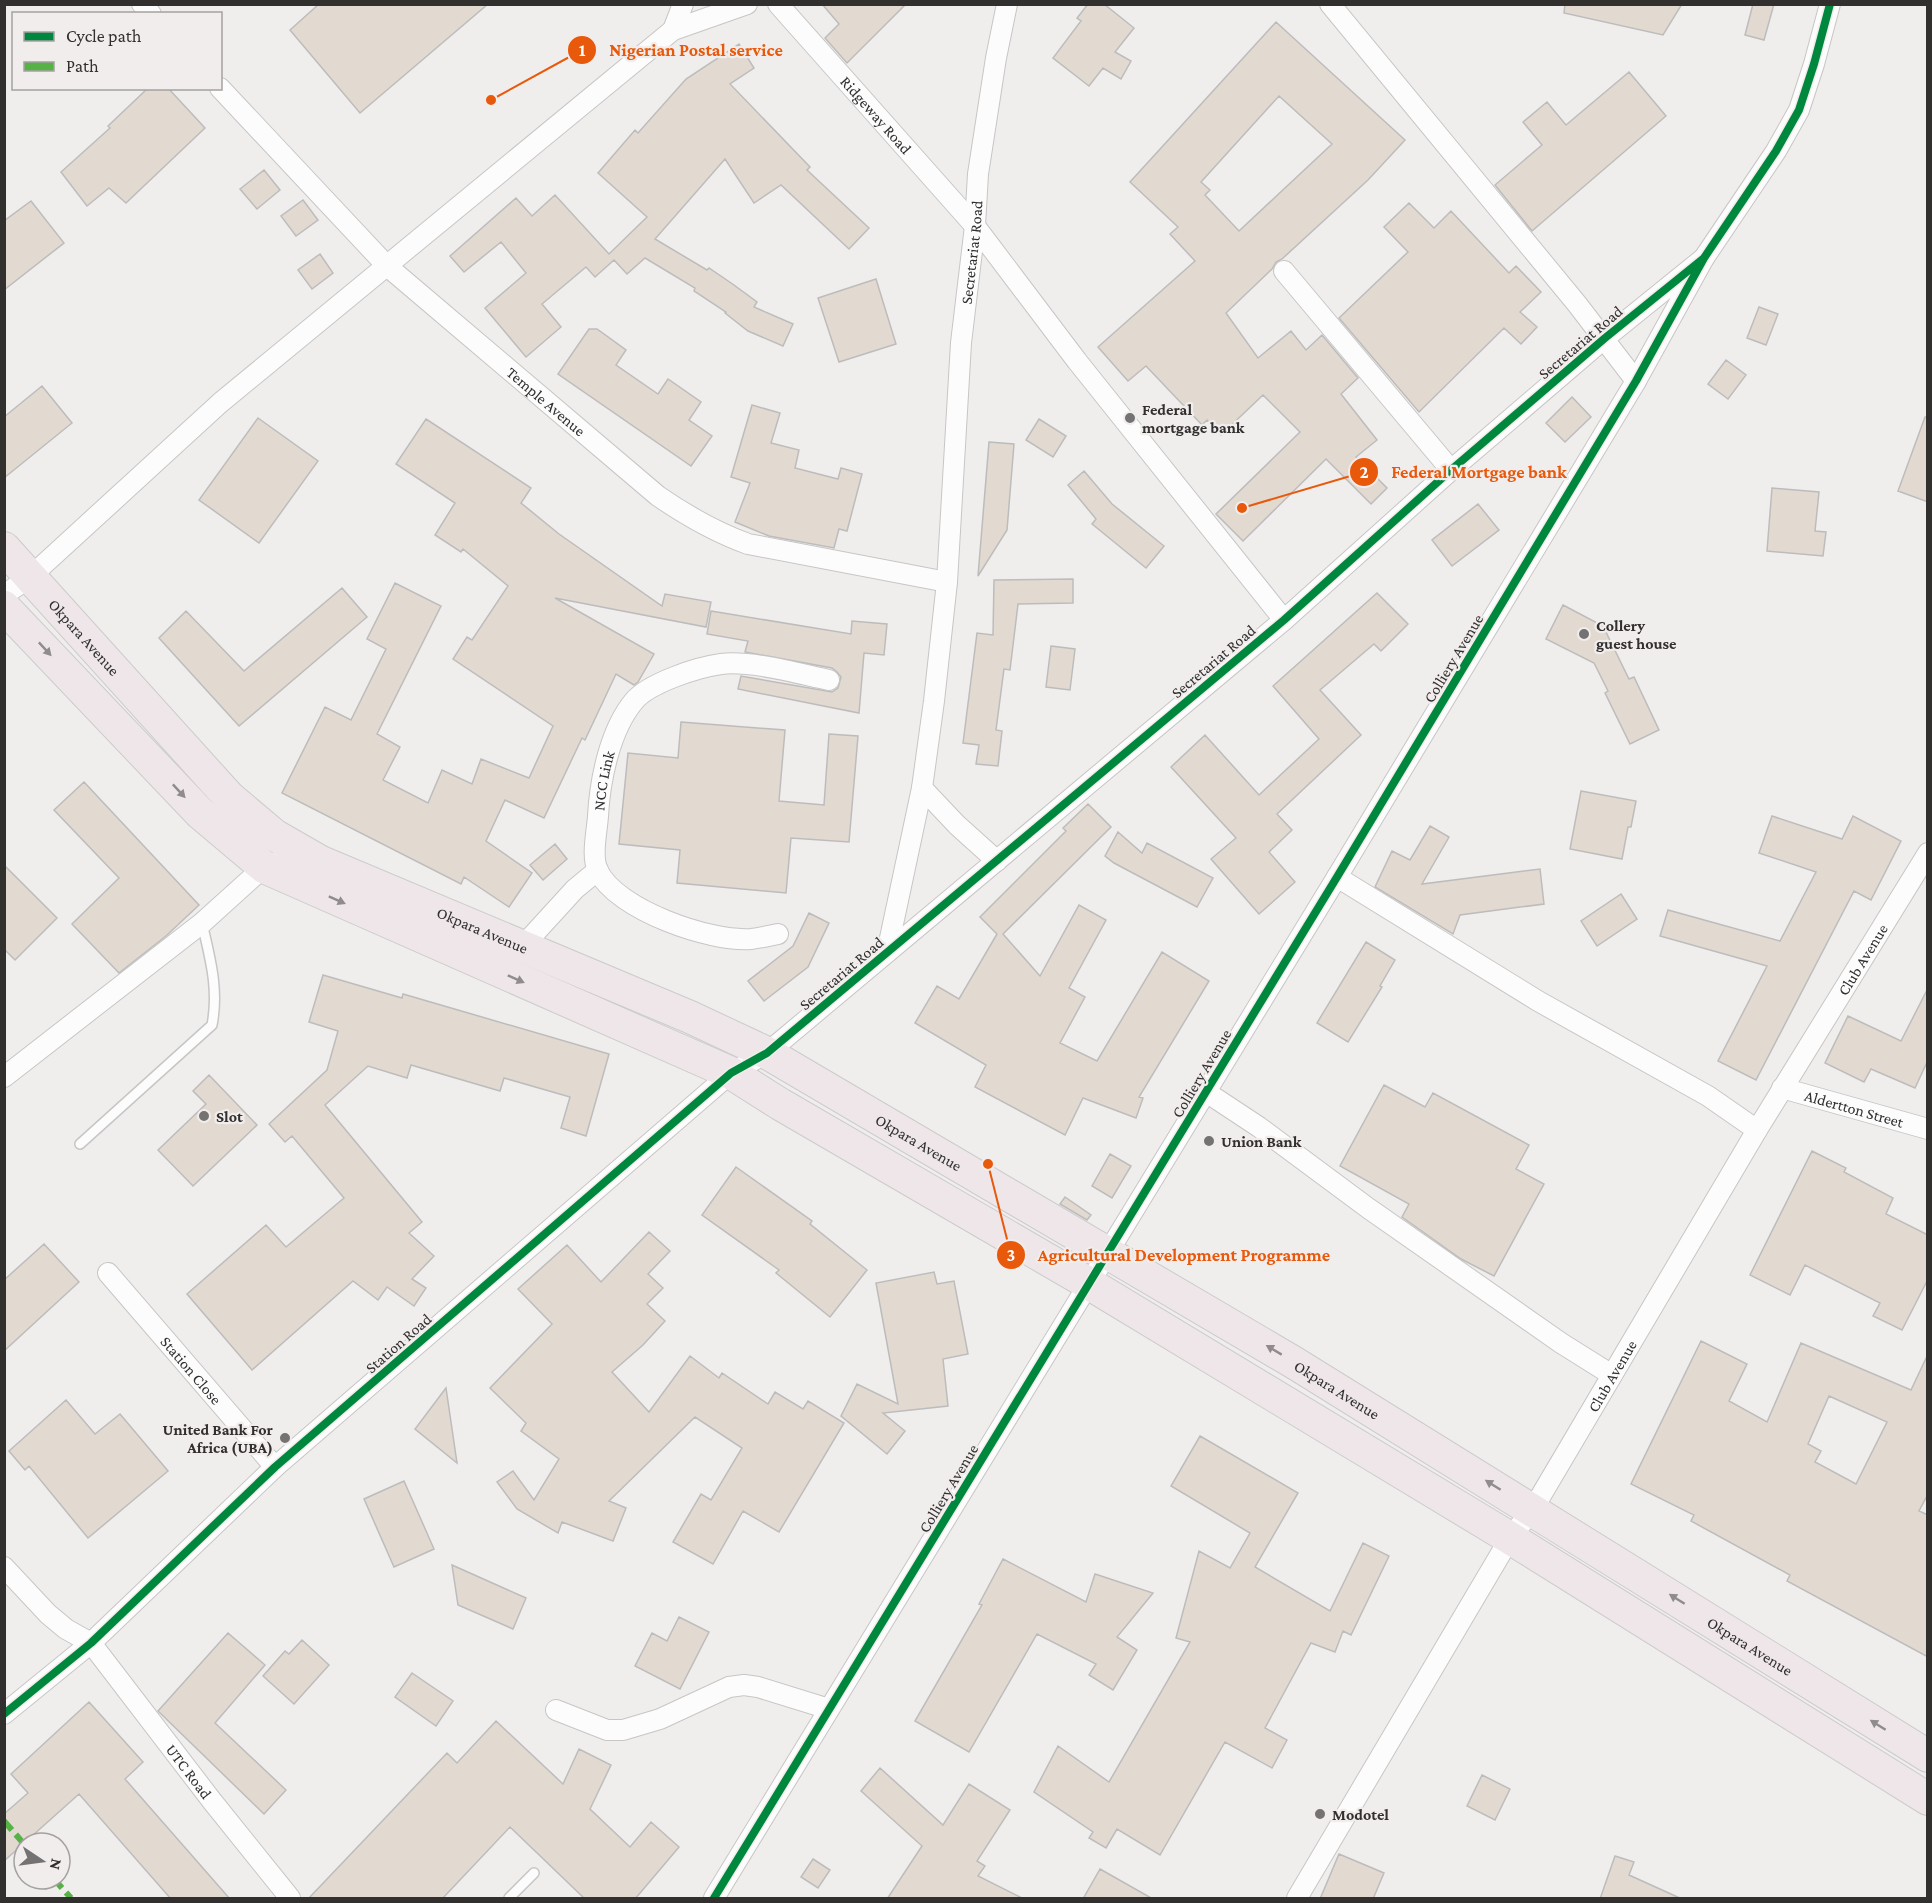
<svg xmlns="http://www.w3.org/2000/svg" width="1932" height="1903" viewBox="0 0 1932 1903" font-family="'Crimson Pro',serif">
	<rect width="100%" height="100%" fill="#f0eeed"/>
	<path fill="#e2d9d1" stroke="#bdbcbc" stroke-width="1.5" fill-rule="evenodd" d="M 319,4 L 488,4 L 360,113 L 290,30 Z
		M 822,4 L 906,4 L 847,63 L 825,38 L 839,24 Z
		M 1088,4 L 1104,4 L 1134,28 L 1115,52 L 1131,61 L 1121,79 L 1103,68 L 1089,86 L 1053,58 L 1081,21 L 1077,18 Z
		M 1565,4 L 1682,4 L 1663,35 L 1564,13 Z
		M 1753,4 L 1774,4 L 1764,40 L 1745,35 Z
		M 1276,22 L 1405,140 L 1368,180 L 1282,259 L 1276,262 L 1272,269 L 1226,313 L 1258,358 L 1291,331 L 1306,350 L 1322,335 L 1358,378 L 1341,394 L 1377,440 L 1356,457 L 1387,488 L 1371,504 L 1326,459 L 1243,541 L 1216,514 L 1300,432 L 1263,395 L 1221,435 L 1207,420 L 1202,425 L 1146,366 L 1128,381 L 1098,347 L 1195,261 L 1170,234 L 1178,227 L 1130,182 ZM 1279,96 L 1332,144 L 1239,231 L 1205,195 L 1210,190 L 1201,182 Z
		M 739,44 L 754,68 L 730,84 L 810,167 L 807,170 L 869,228 L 849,249 L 781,185 L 754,203 L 725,159 L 655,239 L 707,270 L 709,268 L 734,285 L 757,302 L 754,307 L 793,324 L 783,346 L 748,331 L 725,313 L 726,312 L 694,291 L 695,288 L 645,258 L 627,274 L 614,260 L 595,277 L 586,267 L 542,304 L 561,327 L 526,357 L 485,308 L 526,273 L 501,242 L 464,272 L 450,256 L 516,198 L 532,216 L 555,195 L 609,254 L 647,217 L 598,173 L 635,130 L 638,133 L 686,79 Z
		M 1629,72 L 1666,116 L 1532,231 L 1495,185 L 1542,145 L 1523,122 L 1547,102 L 1566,125 Z
		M 148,88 L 168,88 L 205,128 L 126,203 L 109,188 L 87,206 L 61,172 L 110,128 L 108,126 Z
		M 264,170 L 280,190 L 257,209 L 240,189 Z
		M 303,200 L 318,220 L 296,236 L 281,216 Z
		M 31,201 L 64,243 L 4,290 L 4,221 Z
		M 1409,203 L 1434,228 L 1451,211 L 1509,273 L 1516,266 L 1541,292 L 1520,312 L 1537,327 L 1521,344 L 1504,328 L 1419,412 L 1339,318 L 1408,252 L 1384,227 Z
		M 320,254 L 333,273 L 312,289 L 298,270 Z
		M 876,279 L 896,344 L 839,362 L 818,298 Z
		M 1759,307 L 1778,314 L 1766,345 L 1747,338 Z
		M 589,329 L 597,329 L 626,350 L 616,365 L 658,394 L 668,379 L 701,402 L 689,420 L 712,436 L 691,466 L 558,374 Z
		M 1726,360 L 1746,375 L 1728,399 L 1708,384 Z
		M 42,386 L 72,423 L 4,478 L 4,417 Z
		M 1572,397 L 1591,417 L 1565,442 L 1546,423 Z
		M 752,405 L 780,413 L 771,443 L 799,450 L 795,468 L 838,479 L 841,468 L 862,474 L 847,531 L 839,529 L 834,548 L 769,536 L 735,522 L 750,483 L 731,477 Z
		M 1925,417 L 1928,417 L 1928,502 L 1898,491 Z
		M 258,418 L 318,461 L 259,543 L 199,500 Z
		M 426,419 L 531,488 L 521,503 L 559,534 L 662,606 L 665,594 L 711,602 L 706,627 L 555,598 L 654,654 L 638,682 L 634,685 L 616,674 L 585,740 L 582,738 L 544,818 L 505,800 L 486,841 L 532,873 L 509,907 L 464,877 L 461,884 L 282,793 L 325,707 L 351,720 L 386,649 L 367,639 L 395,583 L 441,606 L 377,734 L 400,747 L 383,780 L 428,803 L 442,770 L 472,784 L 481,759 L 529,778 L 553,726 L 453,659 L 467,637 L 472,640 L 508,586 L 463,549 L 461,552 L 435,535 L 455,503 L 396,464 Z
		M 1039,419 L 1066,436 L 1053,457 L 1026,440 Z
		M 989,442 L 1014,444 L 1007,530 L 978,576 Z
		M 1084,471 L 1112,504 L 1164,546 L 1146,568 L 1092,524 L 1096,519 L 1068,485 Z
		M 1772,488 L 1819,492 L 1815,531 L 1826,532 L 1823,556 L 1767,551 Z
		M 1478,504 L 1499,530 L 1452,566 L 1432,540 Z
		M 1073,579 L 1073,603 L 1018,604 L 1010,670 L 1004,669 L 996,730 L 1002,731 L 998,766 L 976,764 L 979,745 L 963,743 L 977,633 L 993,635 L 994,580 Z
		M 342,588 L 367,617 L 239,726 L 159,638 L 186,611 L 244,671 Z
		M 1377,593 L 1408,624 L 1381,651 L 1374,644 L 1320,690 L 1361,735 L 1277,814 L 1292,830 L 1269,852 L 1295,882 L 1259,914 L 1211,859 L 1236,838 L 1171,767 L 1205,735 L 1259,795 L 1319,739 L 1273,686 Z
		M 1563,605 L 1603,626 L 1629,679 L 1634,677 L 1659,730 L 1630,744 L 1605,693 L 1608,691 L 1594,663 L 1546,639 Z
		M 711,611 L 851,634 L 852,621 L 887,624 L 884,655 L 864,653 L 859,713 L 738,689 L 741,676 L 832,692 L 838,688 L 841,677 L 837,672 L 832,668 L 745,652 L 748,641 L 707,634 Z
		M 1051,646 L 1075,649 L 1070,690 L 1046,687 Z
		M 681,722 L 785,730 L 779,801 L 824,805 L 829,734 L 858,736 L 849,842 L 791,838 L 786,893 L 677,883 L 680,850 L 619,844 L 628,753 L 678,758 Z
		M 84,782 L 199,905 L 166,936 L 119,973 L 72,924 L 119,878 L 54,810 Z
		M 1581,791 L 1636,801 L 1631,827 L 1628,827 L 1622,859 L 1570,849 Z
		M 1088,804 L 1111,827 L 1003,934 L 1040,976 L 1079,905 L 1106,920 L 1069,988 L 1085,997 L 1060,1043 L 1097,1061 L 1162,952 L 1209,981 L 1139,1097 L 1143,1098 L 1136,1118 L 1083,1098 L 1065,1135 L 975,1087 L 986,1065 L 915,1023 L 937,986 L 959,999 L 997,934 L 980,917 L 1066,831 L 1063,828 Z
		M 1772,816 L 1842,839 L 1853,816 L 1901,841 L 1871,900 L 1854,891 L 1756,1080 L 1718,1061 L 1767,966 L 1660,936 L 1668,910 L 1780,941 L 1816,872 L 1759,853 Z
		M 1430,826 L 1449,837 L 1422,884 L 1540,869 L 1544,904 L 1460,915 L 1453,934 L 1375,887 L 1392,851 L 1410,860 Z
		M 1118,832 L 1142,853 L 1147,843 L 1213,878 L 1197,907 L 1114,863 L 1105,856 Z
		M 555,844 L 567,859 L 543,880 L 530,865 Z
		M 4,865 L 57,918 L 15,960 L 4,949 Z
		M 1621,894 L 1637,919 L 1597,946 L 1581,921 Z
		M 809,913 L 829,923 L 808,967 L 764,1001 L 748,981 L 793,946 Z
		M 1366,942 L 1395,960 L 1380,986 L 1382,987 L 1348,1042 L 1317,1023 Z
		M 323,975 L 402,998 L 403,994 L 609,1054 L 586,1136 L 561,1128 L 570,1097 L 504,1078 L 500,1091 L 411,1065 L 407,1078 L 368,1066 L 325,1105 L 422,1222 L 409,1233 L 434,1256 L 412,1279 L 426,1288 L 414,1306 L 387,1287 L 378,1300 L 353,1281 L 252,1370 L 187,1294 L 266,1225 L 286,1247 L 344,1198 L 292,1136 L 285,1142 L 269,1124 L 327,1070 L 338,1031 L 309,1022 Z
		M 1928,988 L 1928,1060 L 1915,1088 L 1871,1069 L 1864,1082 L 1825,1063 L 1848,1016 L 1901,1041 Z
		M 209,1075 L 257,1125 L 193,1186 L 158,1150 L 206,1104 L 193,1091 Z
		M 1384,1085 L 1425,1107 L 1433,1093 L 1529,1145 L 1516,1169 L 1544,1184 L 1494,1276 L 1461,1259 L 1402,1217 L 1409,1204 L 1340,1166 Z
		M 1812,1151 L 1846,1168 L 1844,1172 L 1893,1198 L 1886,1214 L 1928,1235 L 1928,1279 L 1902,1330 L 1873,1316 L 1880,1303 L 1805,1265 L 1790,1295 L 1750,1275 Z
		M 1110,1154 L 1131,1166 L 1112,1198 L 1092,1186 Z
		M 736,1167 L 812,1221 L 810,1224 L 867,1270 L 830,1317 L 776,1273 L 779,1270 L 702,1215 Z
		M 1065,1197 L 1091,1215 L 1087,1220 L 1060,1204 Z
		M 649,1232 L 670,1251 L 648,1274 L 663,1288 L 647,1304 L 665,1321 L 643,1345 L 612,1372 L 649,1412 L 690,1356 L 719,1378 L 722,1373 L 768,1404 L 775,1392 L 803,1409 L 808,1401 L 844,1423 L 779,1532 L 743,1511 L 713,1564 L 673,1542 L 701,1494 L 711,1500 L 742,1448 L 695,1417 L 609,1501 L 626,1508 L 613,1541 L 562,1522 L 558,1533 L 517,1509 L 497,1482 L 513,1471 L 534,1500 L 559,1459 L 521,1431 L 526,1423 L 490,1388 L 552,1324 L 518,1289 L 567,1245 L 601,1282 Z
		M 44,1244 L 79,1282 L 4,1351 L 4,1280 Z
		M 934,1272 L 937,1284 L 954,1281 L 968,1354 L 943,1359 L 948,1406 L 883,1413 L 905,1431 L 887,1454 L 841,1416 L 857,1384 L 898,1404 L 876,1283 Z
		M 1701,1341 L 1747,1364 L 1729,1401 L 1767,1422 L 1801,1343 L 1911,1390 L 1928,1354 L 1928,1494 L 1919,1511 L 1928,1515 L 1928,1657 L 1787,1581 L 1790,1575 L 1691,1521 L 1694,1515 L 1631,1484 ZM 1829,1396 L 1887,1422 L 1856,1484 L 1815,1462 L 1821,1451 L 1808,1444 Z
		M 446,1388 L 457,1463 L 415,1429 Z
		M 66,1400 L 95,1434 L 120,1414 L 168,1471 L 88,1538 L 29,1466 L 25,1470 L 9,1451 Z
		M 1200,1436 L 1298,1493 L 1255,1567 L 1330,1611 L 1363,1543 L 1389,1556 L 1351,1635 L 1343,1631 L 1335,1652 L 1311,1643 L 1265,1728 L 1287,1740 L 1272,1768 L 1225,1742 L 1160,1855 L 1117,1829 L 1106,1848 L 1089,1838 L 1093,1832 L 1034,1792 L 1058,1746 L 1109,1782 L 1190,1642 L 1176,1638 L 1199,1551 L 1230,1568 L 1250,1533 L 1171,1486 Z
		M 404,1481 L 434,1549 L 394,1567 L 364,1499 Z
		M 1003,1559 L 1086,1602 L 1095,1574 L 1153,1593 L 1117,1637 L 1137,1650 L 1113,1690 L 1089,1675 L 1096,1664 L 1037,1634 L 969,1752 L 915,1721 L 982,1605 L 979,1604 Z
		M 452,1565 L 526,1598 L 513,1629 L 458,1605 Z
		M 679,1617 L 709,1632 L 680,1689 L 635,1666 L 652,1633 L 667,1641 Z
		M 228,1633 L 265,1665 L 215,1723 L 286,1790 L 264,1814 L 158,1711 Z
		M 302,1640 L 329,1665 L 294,1704 L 263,1676 L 285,1651 L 289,1654 Z
		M 412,1673 L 453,1701 L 436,1726 L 395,1697 Z
		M 89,1702 L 143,1762 L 125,1779 L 230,1899 L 171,1899 L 79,1794 L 4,1861 L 4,1814 L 28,1793 L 11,1774 Z
		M 496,1721 L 563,1784 L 579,1749 L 611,1765 L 590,1809 L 630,1847 L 651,1822 L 679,1847 L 635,1899 L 585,1899 L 510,1827 L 442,1899 L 308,1899 L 447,1753 L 457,1763 Z
		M 880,1768 L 943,1825 L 969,1784 L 1010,1810 L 977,1861 L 985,1866 L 978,1876 L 1024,1899 L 887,1899 L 922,1846 L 861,1791 Z
		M 1482,1775 L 1510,1789 L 1495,1820 L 1467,1806 Z
		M 1339,1854 L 1384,1873 L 1373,1899 L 1320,1899 Z
		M 1615,1856 L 1634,1862 L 1629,1875 L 1682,1899 L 1600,1899 Z
		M 813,1859 L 830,1870 L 818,1888 L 801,1877 Z
		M 1100,1869 L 1153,1899 L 1083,1899 Z"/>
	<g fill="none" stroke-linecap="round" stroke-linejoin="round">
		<defs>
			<path id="lane" d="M 80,1144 L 212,1025 C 219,989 210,958 202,923
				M 509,1898 L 534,1873"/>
			<g id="street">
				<path d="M 142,4 L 151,14"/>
				<path id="s1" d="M 778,4 L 975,226 L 1077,361 L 1284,620"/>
				<path d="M 1330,4 L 1577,304 L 1636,381"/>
				<path d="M 673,30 L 683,4"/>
				<path id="s2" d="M 220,88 L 387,266 L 658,496 C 687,516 715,532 748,544 L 947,582"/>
				<path d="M 1284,271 L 1451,470"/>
				<path d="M 4,595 L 30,577 L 220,403 L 673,30 L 747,4"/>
				<path d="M 922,788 L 957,825 L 997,861"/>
				<path d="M 1337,877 L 1538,1001 L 1708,1096 L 1757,1130"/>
				<path id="s3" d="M 778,934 C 769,936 760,938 751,939 C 710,942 617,910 598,871 C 591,856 597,832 598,816 C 600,779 610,730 634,701 C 649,683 698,667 721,664 C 750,660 800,674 829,680"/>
				<path d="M 522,947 L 575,889 L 598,870"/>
				<path id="s4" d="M 887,952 L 922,788 L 934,701 L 947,582 L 961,343 L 975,226 L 978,174 L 996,58 L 1007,4"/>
				<path d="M 4,1077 L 202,923 L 264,867 L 272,863"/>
				<path id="s5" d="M 1782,1088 L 1928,1129"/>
				<path d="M 1206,1092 L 1259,1127 L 1368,1208 L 1561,1343 L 1612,1375"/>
				<path id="s6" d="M 108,1273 L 275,1467"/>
				<path id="s7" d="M 4,1567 L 48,1614 L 66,1629 L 91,1643 L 212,1801 L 290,1898"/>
				<path d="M 556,1710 L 607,1730 L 623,1730 L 660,1719 L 729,1687 L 744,1685 L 758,1687 L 829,1709"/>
				<path d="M 4,1714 L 91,1643 L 275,1467 L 731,1073 L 767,1053 L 1284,620 L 1451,470 L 1605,338 L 1704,258"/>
				<path d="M 714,1898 L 1337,877 L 1636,381 L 1704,258 L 1776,151 L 1799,110 L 1814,64 L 1830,4"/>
				<path id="s8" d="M 1297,1898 L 1510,1538 L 1533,1509 L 1757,1130 L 1928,853"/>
			</g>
			<g id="primary">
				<path id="s9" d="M 4,548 L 229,797 L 274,835 L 321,862 L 690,1017 L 767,1053 L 1293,1362 L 1928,1756"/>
				<path d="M 4,607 L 200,813 L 264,867 L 731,1073 L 780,1104 L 1088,1283 L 1510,1538 L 1928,1799"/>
			</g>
		</defs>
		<use href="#lane" stroke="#c7c6c5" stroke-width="12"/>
		<use href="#street" stroke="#c7c6c5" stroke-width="22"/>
		<use href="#primary" stroke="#cccbcb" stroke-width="34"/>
		<use href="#lane" stroke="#fdfcfc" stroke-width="9"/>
		<use href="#street" stroke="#fdfcfc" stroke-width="20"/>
		<use href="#primary" stroke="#eee6e8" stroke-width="32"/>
		<path stroke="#56b246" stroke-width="6" stroke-dasharray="12 6" stroke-linecap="butt" d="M 4,1821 L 24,1844
			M 54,1879 L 71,1898"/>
		<defs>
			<path id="cycleway" d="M 4,1714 L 91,1643 L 275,1467 L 731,1073 L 767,1053 L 1284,620 L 1451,470 L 1605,338 L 1704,258
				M 714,1898 L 1337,877 L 1636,381 L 1704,258 L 1776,151 L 1799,110 L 1814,64 L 1830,4"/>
		</defs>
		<use href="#cycleway" stroke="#f1edec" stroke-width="11"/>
		<use href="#cycleway" stroke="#00873e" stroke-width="8"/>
	</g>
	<defs><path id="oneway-solid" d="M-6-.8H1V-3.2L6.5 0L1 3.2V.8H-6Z" transform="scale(1.5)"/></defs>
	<g fill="#908b8c">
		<use href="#oneway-solid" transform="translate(45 649) rotate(47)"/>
		<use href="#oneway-solid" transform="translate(179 791) rotate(47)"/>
		<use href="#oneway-solid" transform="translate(337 900) rotate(24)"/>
		<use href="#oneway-solid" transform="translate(516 979) rotate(24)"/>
		<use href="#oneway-solid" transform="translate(1274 1350) rotate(-149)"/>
		<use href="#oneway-solid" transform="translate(1493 1485) rotate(-148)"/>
		<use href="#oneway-solid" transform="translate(1677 1599) rotate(-148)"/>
		<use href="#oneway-solid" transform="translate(1878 1725) rotate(-148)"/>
	</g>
	<g fill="#747272" stroke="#f1edec" stroke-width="2">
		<circle cx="1130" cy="418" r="6"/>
		<circle cx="1584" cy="634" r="6"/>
		<circle cx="204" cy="1116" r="6"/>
		<circle cx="1209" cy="1141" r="6"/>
		<circle cx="285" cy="1438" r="6"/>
		<circle cx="1320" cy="1814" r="6"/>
	</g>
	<g text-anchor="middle" stroke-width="4.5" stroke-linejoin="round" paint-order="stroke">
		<g font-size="16" fill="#31302f" stroke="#f1edec">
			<text dy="6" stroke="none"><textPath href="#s1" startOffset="148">Ridgeway Road</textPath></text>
			<text dy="6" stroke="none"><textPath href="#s4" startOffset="706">Secretariat Road</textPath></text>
			<text transform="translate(1580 342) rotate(-40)" y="6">Secretariat Road</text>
			<text dy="6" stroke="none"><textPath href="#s2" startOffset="453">Temple Avenue</textPath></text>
			<text dy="6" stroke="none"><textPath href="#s9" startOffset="120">Okpara Avenue</textPath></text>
			<text transform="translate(1453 658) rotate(-59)" y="6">Colliery Avenue</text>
			<text transform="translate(1213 661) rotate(-40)" y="6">Secretariat Road</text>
			<text dy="6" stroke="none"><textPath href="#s3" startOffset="292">NCC Link</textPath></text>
			<text dy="6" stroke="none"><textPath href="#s9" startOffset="624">Okpara Avenue</textPath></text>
			<text dy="6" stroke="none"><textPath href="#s8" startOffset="1096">Club Avenue</textPath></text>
			<text transform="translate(841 973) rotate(-40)" y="6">Secretariat Road</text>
			<text transform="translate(1201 1073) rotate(-59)" y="6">Colliery Avenue</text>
			<text dy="6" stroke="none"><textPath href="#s5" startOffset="75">Aldertton Street</textPath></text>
			<text dy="6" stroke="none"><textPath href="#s9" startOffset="1110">Okpara Avenue</textPath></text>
			<text transform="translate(398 1343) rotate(-41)" y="6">Station Road</text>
			<text dy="6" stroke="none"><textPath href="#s6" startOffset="128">Station Close</textPath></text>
			<text dy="6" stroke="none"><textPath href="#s8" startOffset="610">Club Avenue</textPath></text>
			<text dy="6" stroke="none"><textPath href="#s9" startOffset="1596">Okpara Avenue</textPath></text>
			<text transform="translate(948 1488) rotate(-59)" y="6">Colliery Avenue</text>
			<text dy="6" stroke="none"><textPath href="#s9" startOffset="2082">Okpara Avenue</textPath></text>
			<text dy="6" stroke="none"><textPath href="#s7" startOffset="278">UTC Road</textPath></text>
		</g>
		<g font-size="16" font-weight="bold" fill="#31302f" stroke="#f1edec" text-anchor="start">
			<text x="1142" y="415">Federal<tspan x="1142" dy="18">mortgage bank</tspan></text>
			<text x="1596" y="631">Collery<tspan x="1596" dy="18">guest house</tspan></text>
			<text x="216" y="1122">Slot</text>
			<text x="1221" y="1147">Union Bank</text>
			<text x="273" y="1435" text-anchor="end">United Bank For<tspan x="273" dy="18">Africa (UBA)</tspan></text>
			<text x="1332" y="1820">Modotel</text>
		</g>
	</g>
	<path fill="none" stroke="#e8590c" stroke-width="2" d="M491 100L582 50M1242 508L1364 472M988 1164L1011 1255"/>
	<g fill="#e8590c" stroke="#f1edec" stroke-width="2">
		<circle cx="491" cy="100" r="6"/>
		<circle cx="1242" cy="508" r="6"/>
		<circle cx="988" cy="1164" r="6"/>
		<circle cx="582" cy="50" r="15"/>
		<circle cx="1364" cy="472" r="15"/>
		<circle cx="1011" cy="1255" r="15"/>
	</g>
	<g font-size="18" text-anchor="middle" font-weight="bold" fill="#fff">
		<text x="582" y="56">1</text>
		<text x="1364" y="478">2</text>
		<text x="1011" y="1261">3</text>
	</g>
	<g font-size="18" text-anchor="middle" font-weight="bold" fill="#e8590c" stroke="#f1edec" stroke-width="4.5" stroke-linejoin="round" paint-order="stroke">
		<text x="696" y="56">Nigerian Postal service</text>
		<text x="1479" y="478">Federal Mortgage bank</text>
		<text x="1184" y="1261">Agricultural Development Programme</text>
	</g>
	<rect width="1932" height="1903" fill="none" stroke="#31302f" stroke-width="12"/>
	<rect x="12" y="12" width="210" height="78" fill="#f1edec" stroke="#a4a1a0" stroke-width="1.5"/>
	<rect x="24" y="32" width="30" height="9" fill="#00873e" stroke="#a4a1a0" stroke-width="1.5"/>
	<text x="66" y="42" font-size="18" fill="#31302f">Cycle path</text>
	<rect x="24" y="62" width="30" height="9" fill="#56b246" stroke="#a4a1a0" stroke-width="1.5"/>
	<text x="66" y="72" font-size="18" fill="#31302f">Path</text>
	<g transform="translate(42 1861) rotate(103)"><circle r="28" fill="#f1edec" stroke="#a4a1a0" stroke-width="1.5"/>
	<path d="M0-4.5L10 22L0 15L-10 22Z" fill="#747272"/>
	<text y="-9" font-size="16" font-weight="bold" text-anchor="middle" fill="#31302f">N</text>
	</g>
</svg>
